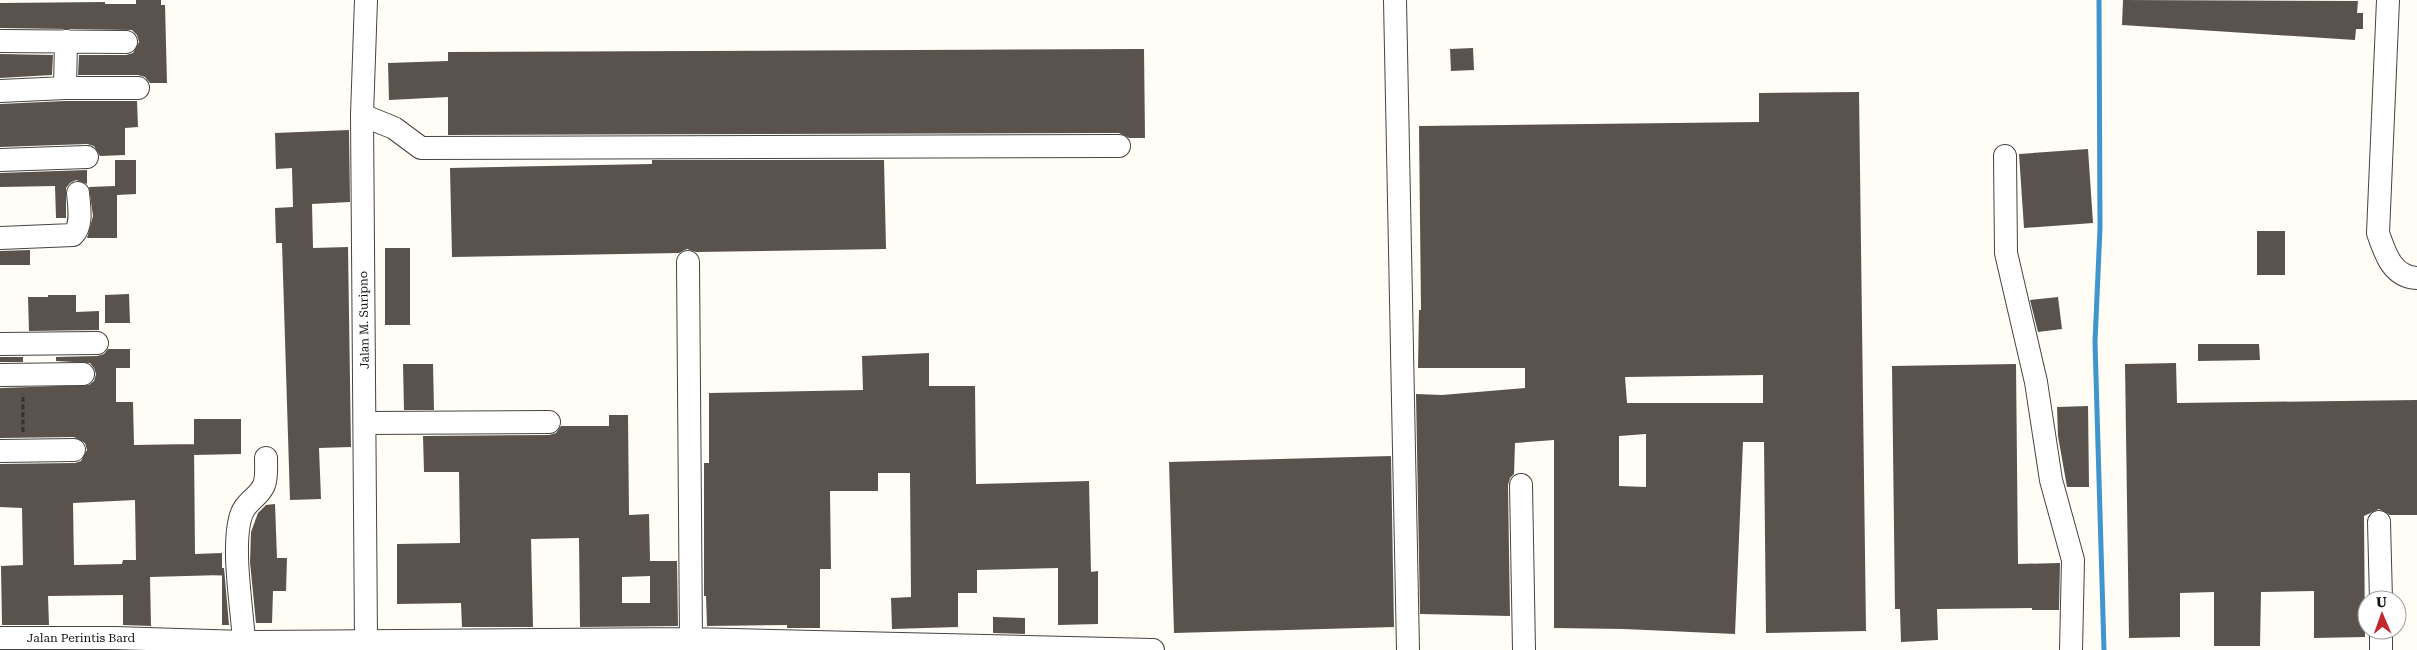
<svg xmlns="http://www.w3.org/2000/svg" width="2417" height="650" viewBox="0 0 2417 650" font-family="'Roboto Serif',serif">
	<rect width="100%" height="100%" fill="#fffdf5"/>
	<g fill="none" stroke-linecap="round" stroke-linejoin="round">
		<path stroke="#3f96cf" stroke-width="5" d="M 2099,0 L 2100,228 L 2095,342 L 2104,650"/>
	</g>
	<path fill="#5a524d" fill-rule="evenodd" d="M 136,0 L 161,0 L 161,5 L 165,5 L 167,83 L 150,83 L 145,77 L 138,75 L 78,75 L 79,55 L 126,55 L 133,53 L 139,42 L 137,35 L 132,30 L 0,28 L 0,3 L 105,2 L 105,4 L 136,4 Z
		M 2123,0 L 2358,1 L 2357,13 L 2363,13 L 2363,29 L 2356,29 L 2355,40 L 2122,25 Z
		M 1473,48 L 1474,70 L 1451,71 L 1450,49 Z
		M 1144,49 L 1145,138 L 1129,138 L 1119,133 L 448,135 L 448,97 L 389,100 L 388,63 L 448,61 L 448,52 Z
		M 0,54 L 53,55 L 52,75 L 0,78 Z
		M 1859,92 L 1866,631 L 1766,633 L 1764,442 L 1743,442 L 1735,634 L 1624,629 L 1554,628 L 1554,440 L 1515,443 L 1514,474 L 1510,478 L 1508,485 L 1510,616 L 1420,614 L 1416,394 L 1442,395 L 1525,388 L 1525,368 L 1418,368 L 1419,310 L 1421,310 L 1419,126 L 1759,122 L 1759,93 ZM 1763,375 L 1763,403 L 1627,403 L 1625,377 ZM 1646,434 L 1646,487 L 1619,486 L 1619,436 Z
		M 65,101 L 137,101 L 138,127 L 125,128 L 125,155 L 100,156 L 94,146 L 87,144 L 0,147 L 0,104 Z
		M 349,130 L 350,202 L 312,204 L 313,248 L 348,247 L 351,447 L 319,448 L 321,499 L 290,500 L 282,243 L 276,243 L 275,208 L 293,207 L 292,168 L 276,169 L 275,133 Z
		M 2088,149 L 2093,223 L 2024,228 L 2019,154 Z
		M 115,160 L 136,160 L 136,194 L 117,195 L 117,238 L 87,238 L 93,216 L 89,187 L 115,186 Z
		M 652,160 L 884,160 L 886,249 L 696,252 L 687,249 L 679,253 L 452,257 L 450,168 L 652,164 Z
		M 87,170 L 87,184 L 76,180 L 70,183 L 66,188 L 66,218 L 56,218 L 55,186 L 0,187 L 0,173 Z
		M 2257,231 L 2285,231 L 2285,275 L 2257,275 Z
		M 385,248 L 410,248 L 410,325 L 385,325 Z
		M 30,250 L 30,265 L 0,265 L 0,251 Z
		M 129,294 L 130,323 L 105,323 L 105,295 Z
		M 48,295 L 76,295 L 76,312 L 99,311 L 99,330 L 29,331 L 28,297 L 48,297 Z
		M 2058,297 L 2062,329 L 2038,332 L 2030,300 Z
		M 2198,344 L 2259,344 L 2260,360 L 2198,361 Z
		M 108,349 L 130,349 L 130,368 L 116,368 L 116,402 L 133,402 L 134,445 L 194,444 L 195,554 L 222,553 L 222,575 L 150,577 L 151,626 L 123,625 L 123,595 L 48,596 L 49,625 L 2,625 L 1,566 L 23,565 L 22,508 L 0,507 L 0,464 L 75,463 L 81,461 L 87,450 L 85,443 L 74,437 L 0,438 L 0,388 L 89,385 L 94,381 L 96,374 L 94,368 L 90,363 L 56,361 L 56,357 L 97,356 L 104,354 ZM 135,500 L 136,560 L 123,560 L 122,564 L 74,565 L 73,503 Z
		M 929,353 L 929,386 L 975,386 L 976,484 L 1089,481 L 1091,572 L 1098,571 L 1098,624 L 1058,625 L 1058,568 L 977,570 L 977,593 L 958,593 L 958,627 L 892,629 L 891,598 L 911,597 L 910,473 L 878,473 L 878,491 L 830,491 L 831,569 L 820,569 L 820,628 L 787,628 L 787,625 L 707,626 L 706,596 L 704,596 L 704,463 L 709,463 L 709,393 L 863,390 L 862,356 Z
		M 0,357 L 23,357 L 23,362 L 0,362 Z
		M 2176,363 L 2177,403 L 2417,400 L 2417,515 L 2390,515 L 2379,509 L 2364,516 L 2365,637 L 2314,638 L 2314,591 L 2261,592 L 2260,646 L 2214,646 L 2214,592 L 2180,593 L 2180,637 L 2129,638 L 2125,364 Z
		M 403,364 L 433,364 L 434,410 L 404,410 Z
		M 2016,364 L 2018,564 L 2060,563 L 2059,610 L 2032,610 L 2032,608 L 1937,609 L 1938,640 L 1901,642 L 1900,609 L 1895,609 L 1892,366 Z
		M 2088,406 L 2089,487 L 2067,487 L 2058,436 L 2057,407 Z
		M 609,415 L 628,415 L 629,515 L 649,514 L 650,561 L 677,561 L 678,626 L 580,627 L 579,538 L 531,539 L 533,627 L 462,627 L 461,603 L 397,604 L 397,544 L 460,543 L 459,472 L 424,472 L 423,436 L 549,435 L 556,433 L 561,426 L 609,426 ZM 650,576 L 650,603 L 622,603 L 622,577 Z
		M 194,419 L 241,419 L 241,454 L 194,455 Z
		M 1391,456 L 1394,627 L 1174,633 L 1169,462 Z
		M 275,504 L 277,558 L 287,558 L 286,591 L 273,591 L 272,623 L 256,623 L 250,562 L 251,532 L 258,513 L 266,505 Z
		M 222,568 L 224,568 L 229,625 L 222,625 Z
		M 993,617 L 1025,618 L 1025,634 L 993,633 Z"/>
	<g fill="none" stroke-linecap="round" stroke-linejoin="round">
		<defs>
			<path id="minor" d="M 1395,0 L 1408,650
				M 2388,0 L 2378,233 C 2385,253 2392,277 2417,278
				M 0,41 L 126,42
				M 65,88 L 66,41
				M 0,91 L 65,88 L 138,88
				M 362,115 L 394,128 L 421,148 L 1119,146
				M 2005,156 L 2006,253 L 2036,382 L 2051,480 L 2073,560 L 2071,650
				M 0,160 L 87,157
				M 0,238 L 73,235 C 83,225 79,206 78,193
				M 688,262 L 691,639
				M 0,344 L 97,343
				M 0,375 L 83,374
				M 365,423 L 549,422
				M 0,451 L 74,450
				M 1521,485 L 1524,650
				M 2379,522 L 2381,600
				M 0,638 L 114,638 L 244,642 L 691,639 L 1153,650
				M 366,640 L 362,115 L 366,0
				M 244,642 C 242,608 232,550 240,519 C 244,501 258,499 264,485 C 267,478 266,466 266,458
				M 2381,650 L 2381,630"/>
		</defs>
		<use href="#minor" stroke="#444" stroke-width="24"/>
		<path stroke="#333" stroke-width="3" stroke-dasharray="5 2.5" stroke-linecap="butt" d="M 23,432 L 23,394"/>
		<use href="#minor" stroke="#fff" stroke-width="22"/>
	</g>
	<g text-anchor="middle" stroke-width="5" stroke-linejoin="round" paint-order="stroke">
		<g font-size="12" fill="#111" stroke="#fff">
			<text transform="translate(364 320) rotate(-91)" y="4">Jalan M. Suripno</text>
			<text x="81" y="642">Jalan Perintis Bard</text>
		</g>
	</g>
	<g transform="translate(2382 615) rotate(358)"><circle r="24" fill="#ffffff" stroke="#a0a0a0"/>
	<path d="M0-4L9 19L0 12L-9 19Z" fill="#c4262e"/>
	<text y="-8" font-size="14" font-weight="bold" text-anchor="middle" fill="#111111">U</text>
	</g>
</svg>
